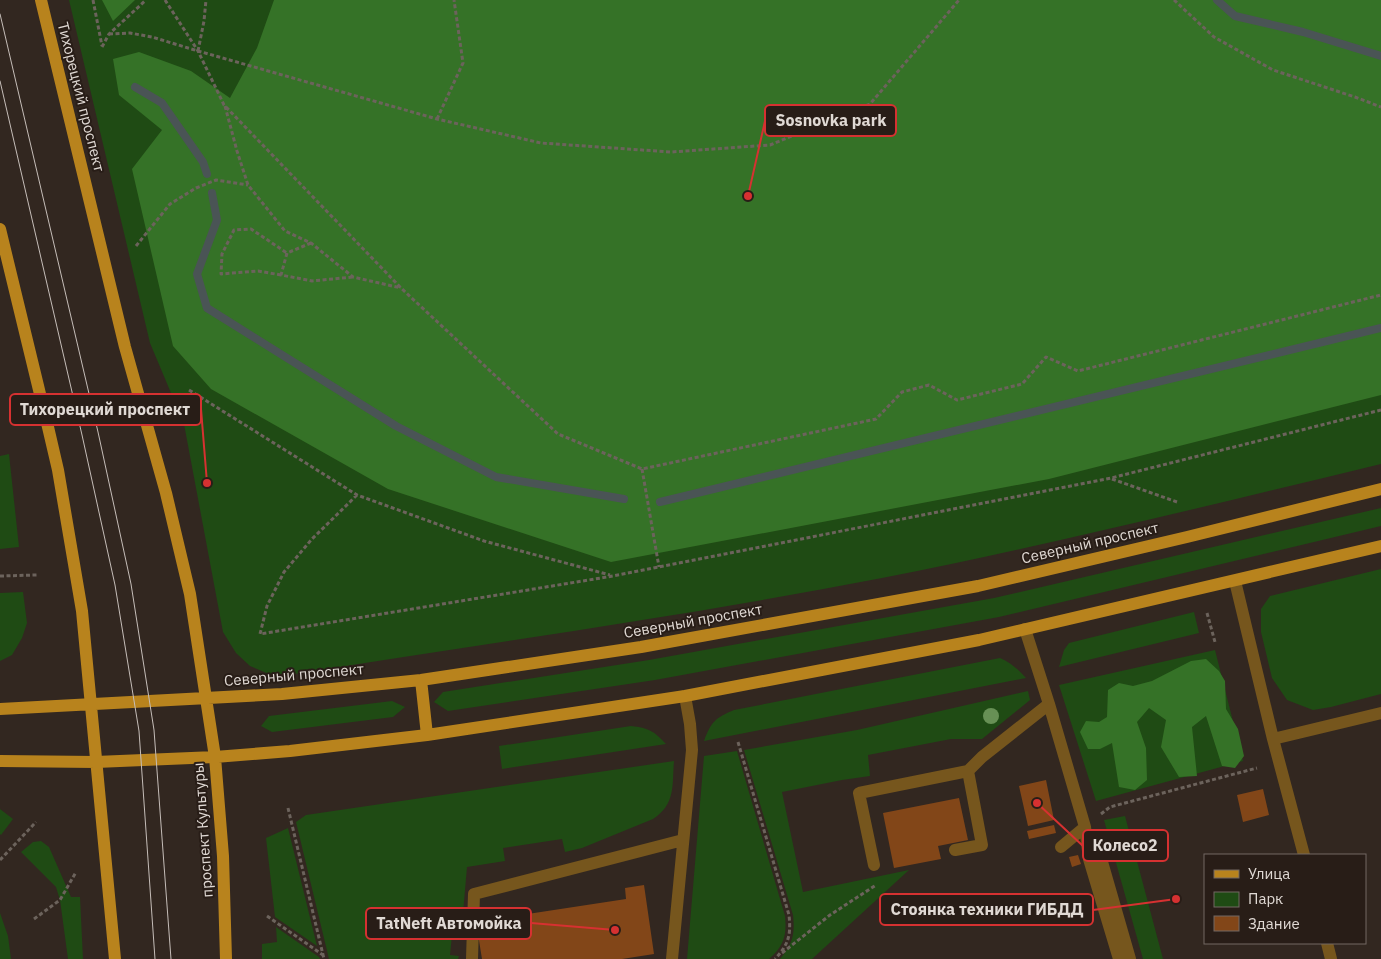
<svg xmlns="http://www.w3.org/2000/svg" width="1381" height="959" viewBox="0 0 1381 959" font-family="'IBM Plex Sans',sans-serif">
	<rect width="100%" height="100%" fill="#322720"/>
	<path fill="#1f4b14" d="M 69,0 L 1381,0 L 1381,464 C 1215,504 1049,545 882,578 C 687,616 490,643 294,674 L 269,674 L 250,666 L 236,653 L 223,632 L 184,424 L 150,343 Z
		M 9,454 L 19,547 L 0,549 L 0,456 Z
		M 1381,508 L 1381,526 L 999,617 L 655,680 L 448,711 L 434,702 L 443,692 L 649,660 L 994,598 Z
		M 1381,569 L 1381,694 L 1331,707 L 1313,710 L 1287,700 L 1272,678 L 1261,632 L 1261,609 L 1270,596 Z
		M 23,592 L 27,623 L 22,638 L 12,655 L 0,661 L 0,593 Z
		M 1194,612 L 1199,633 L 1059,667 L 1064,650 L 1069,643 Z
		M 1215,650 L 1243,761 L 1096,801 L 1059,685 Z
		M 1000,658 C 1011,663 1018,669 1026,678 L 704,741 C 711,722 715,718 734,710 Z
		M 1028,691 L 1030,700 L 982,739 L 951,739 L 868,755 L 870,776 L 842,780 L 782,792 L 803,892 L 909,870 L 812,959 L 780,959 C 793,943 795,935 793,915 L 744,750 L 857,730 Z
		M 392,701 L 405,707 L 393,717 L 272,732 L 261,726 L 269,716 Z
		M 631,726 C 649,728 654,731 666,744 L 502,769 L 499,746 Z
		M 737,751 L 785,916 C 787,935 784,946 769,959 L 687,959 L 704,756 Z
		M 674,761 C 672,785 676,804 653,819 L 582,848 L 565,852 L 562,839 L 503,848 L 505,861 L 467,867 L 461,936 L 452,935 L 450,955 L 459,956 L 458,959 L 329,959 L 296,822 L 306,815 Z
		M 0,809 L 13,819 L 1,835 L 0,834 Z
		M 1125,816 L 1163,959 L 1143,959 L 1104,820 Z
		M 288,828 L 317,946 L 275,917 L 266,838 Z
		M 41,841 L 49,847 L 71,897 L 80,897 L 83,959 L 68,959 L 60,900 L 56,887 L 21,852 L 33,842 Z
		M 0,913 L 8,936 L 11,959 L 0,959 Z
		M 276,927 L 319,957 L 320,959 L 262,959 L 262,944 L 277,942 Z"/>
	<path fill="#357227" d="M 102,0 L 135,0 L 113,21 Z
		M 274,0 L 1381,0 L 1381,395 L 1049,479 L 611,562 L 388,489 L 211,389 L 173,346 L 132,169 L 162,130 L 119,95 L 113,59 L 139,52 L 191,71 L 230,98 L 257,48 Z
		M 1206,659 L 1219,671 L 1225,681 L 1226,709 L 1238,729 L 1244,756 L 1235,768 L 1222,766 L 1206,716 L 1192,727 L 1197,776 L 1179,777 L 1161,747 L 1166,720 L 1149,708 L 1137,722 L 1146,748 L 1147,780 L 1135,790 L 1119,787 L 1112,743 L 1100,749 L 1088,749 L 1080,732 L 1086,721 L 1099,722 L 1107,717 L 1108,690 L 1119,683 L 1133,686 L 1152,681 L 1191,661 Z"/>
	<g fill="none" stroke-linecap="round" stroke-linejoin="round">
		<path stroke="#4a5455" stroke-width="8" d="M 1217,0 L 1235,16 L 1303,32 L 1381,56
			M 135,87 L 162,103 L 203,162 L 207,174
			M 212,193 L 217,220 L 197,274 L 207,308 L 396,426 L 496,477 L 624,499
			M 660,502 L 1381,328"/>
	</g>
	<path fill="#824618" d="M 1046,780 L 1054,820 L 1028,826 L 1019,786 Z
		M 1263,789 L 1269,815 L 1243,822 L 1237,795 Z
		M 959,798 L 968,840 L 938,846 L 941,859 L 894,868 L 883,813 Z
		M 1054,825 L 1056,833 L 1029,839 L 1027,831 Z
		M 1078,855 L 1081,864 L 1072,867 L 1069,857 Z
		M 644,885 L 654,954 L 622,959 L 482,959 L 476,922 L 626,899 L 625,888 Z"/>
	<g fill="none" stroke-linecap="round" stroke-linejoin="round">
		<path stroke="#6c635c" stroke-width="3" stroke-dasharray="4 2.5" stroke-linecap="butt" d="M 93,0 L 102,46
			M 165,0 L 198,51 L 224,105 L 402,289 L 558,434 L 642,469 L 876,419 L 902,392 L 929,385 L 957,400 L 1022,384 L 1046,357 L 1078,371 L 1381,295
			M 1174,0 L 1214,37 L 1273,70 L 1355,97 L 1381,107
			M 109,34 L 130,33 L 152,37 L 198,51 L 437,119 L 541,143 L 671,152 L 770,145 L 870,104 L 959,0
			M 102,47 L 109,34 L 146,0
			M 198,51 L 204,21 L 206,0
			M 225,106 L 237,151 L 248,185 L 285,231 L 311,243 L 353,277 L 401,288
			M 437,119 L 463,63 L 454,0
			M 311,243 L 287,253 L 281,275 L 312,281 L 353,277
			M 136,246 L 170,204 L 196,188 L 216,180 L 248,185
			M 281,275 L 258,271 L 221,274 L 222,254 L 234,230 L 251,229 L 287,253
			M 189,390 L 357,495 L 484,541 L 610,575
			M 642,469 L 659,567
			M 1112,479 L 1177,502
			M 357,495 L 312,539 L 284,572 L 267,606 L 260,634 L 613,576 L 1111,478 L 1381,410
			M 0,576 L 37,575
			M 1207,613 L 1215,642
			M 738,742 L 789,915 C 791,935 789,944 775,959
			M 288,808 L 324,959
			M 1101,814 L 1110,807 L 1257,768
			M 0,860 L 36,822
			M 267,916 L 323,955
			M 34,919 L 60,900 L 76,872
			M 782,953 L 830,915 L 876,885"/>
		<path stroke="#76561d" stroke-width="12" d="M 1235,581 L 1273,739 L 1381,713
			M 1025,629 L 1049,704 L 1085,827 L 1089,859 L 1119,959
			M 1273,739 L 1304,855
			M 1088,834 L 1100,855 L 1130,959
			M 1061,847 L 1085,827
			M 955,850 L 982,845 L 968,771
			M 874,865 L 859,793 L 968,771 L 982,757 L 1049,704
			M 1327,943 L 1331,959
			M 472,959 L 474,894 L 683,840
			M 672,959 L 692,750 L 690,724 L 685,696"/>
		<path stroke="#b8831d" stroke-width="12" d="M 41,0 L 125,347 L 166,493 L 190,594 L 215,757 L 223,856 L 226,959
			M 0,229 L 48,427 L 58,470 L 82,611 L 115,959
			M 421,680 L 427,735
			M 0,709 L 282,694 L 421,680 L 641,647 L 978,586 L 1187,537 L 1381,489
			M 0,761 L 96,762 L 215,757 L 290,751 L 427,735 L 685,696 L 979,640 L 1381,546"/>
		<path stroke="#c6beb9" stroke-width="1" d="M 0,14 L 98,432 L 131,584 L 154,730 L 171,959
			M 0,81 L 82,435 L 115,585 L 139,731 L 155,959"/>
	</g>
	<circle fill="#679055" cx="991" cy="716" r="8"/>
	<g text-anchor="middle" stroke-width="4" stroke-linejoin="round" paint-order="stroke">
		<g font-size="15" fill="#e0d9d4" stroke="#281d17">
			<text transform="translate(81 97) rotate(76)" y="5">Тихорецкий проспект</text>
			<text transform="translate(1090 543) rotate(-13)" y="5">Северный проспект</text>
			<text transform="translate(693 621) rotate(-10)" y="5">Северный проспект</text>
			<text transform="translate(294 675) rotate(-5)" y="5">Северный проспект</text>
			<text transform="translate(203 830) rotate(-94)" y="5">проспект Культуры</text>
		</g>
	</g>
	<path fill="none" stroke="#d63131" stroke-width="2" d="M748 196L765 121M207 483L201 409M1037 803L1083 846M1176 899L1093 910M615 930L531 923"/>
	<g fill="#d63131" stroke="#281d17" stroke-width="2">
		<circle cx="748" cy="196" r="5"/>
		<circle cx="207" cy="483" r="5"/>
		<circle cx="1037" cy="803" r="5"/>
		<circle cx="1176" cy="899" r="5"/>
		<circle cx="615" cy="930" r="5"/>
	</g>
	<g fill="#281d17" stroke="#d63131" stroke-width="2">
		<rect x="765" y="105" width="131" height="31" rx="5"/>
		<rect x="10" y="394" width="191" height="31" rx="5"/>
		<rect x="1083" y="830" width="85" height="31" rx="5"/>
		<rect x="880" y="894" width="213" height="31" rx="5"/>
		<rect x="366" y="908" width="165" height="31" rx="5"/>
	</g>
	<g font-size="16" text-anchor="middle" font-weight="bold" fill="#e0d9d4">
		<text x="831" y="126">Sosnovka park</text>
		<text x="105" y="415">Тихорецкий проспект</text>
		<text x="1125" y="851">Колесо2</text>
		<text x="987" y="915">Стоянка техники ГИБДД</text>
		<text x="449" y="929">TatNeft Автомойка</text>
	</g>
	<rect x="1204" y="854" width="162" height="90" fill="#281d17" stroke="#726863"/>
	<rect x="1214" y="870" width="25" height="8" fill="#b8831d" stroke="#726863"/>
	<text x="1248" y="879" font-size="15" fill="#e0d9d4">Улица</text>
	<rect x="1214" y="892" width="25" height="15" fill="#1f4b14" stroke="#726863"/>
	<text x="1248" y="904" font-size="15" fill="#e0d9d4">Парк</text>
	<rect x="1214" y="916" width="25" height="15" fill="#824618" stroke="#726863"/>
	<text x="1248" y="929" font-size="15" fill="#e0d9d4">Здание</text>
</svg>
